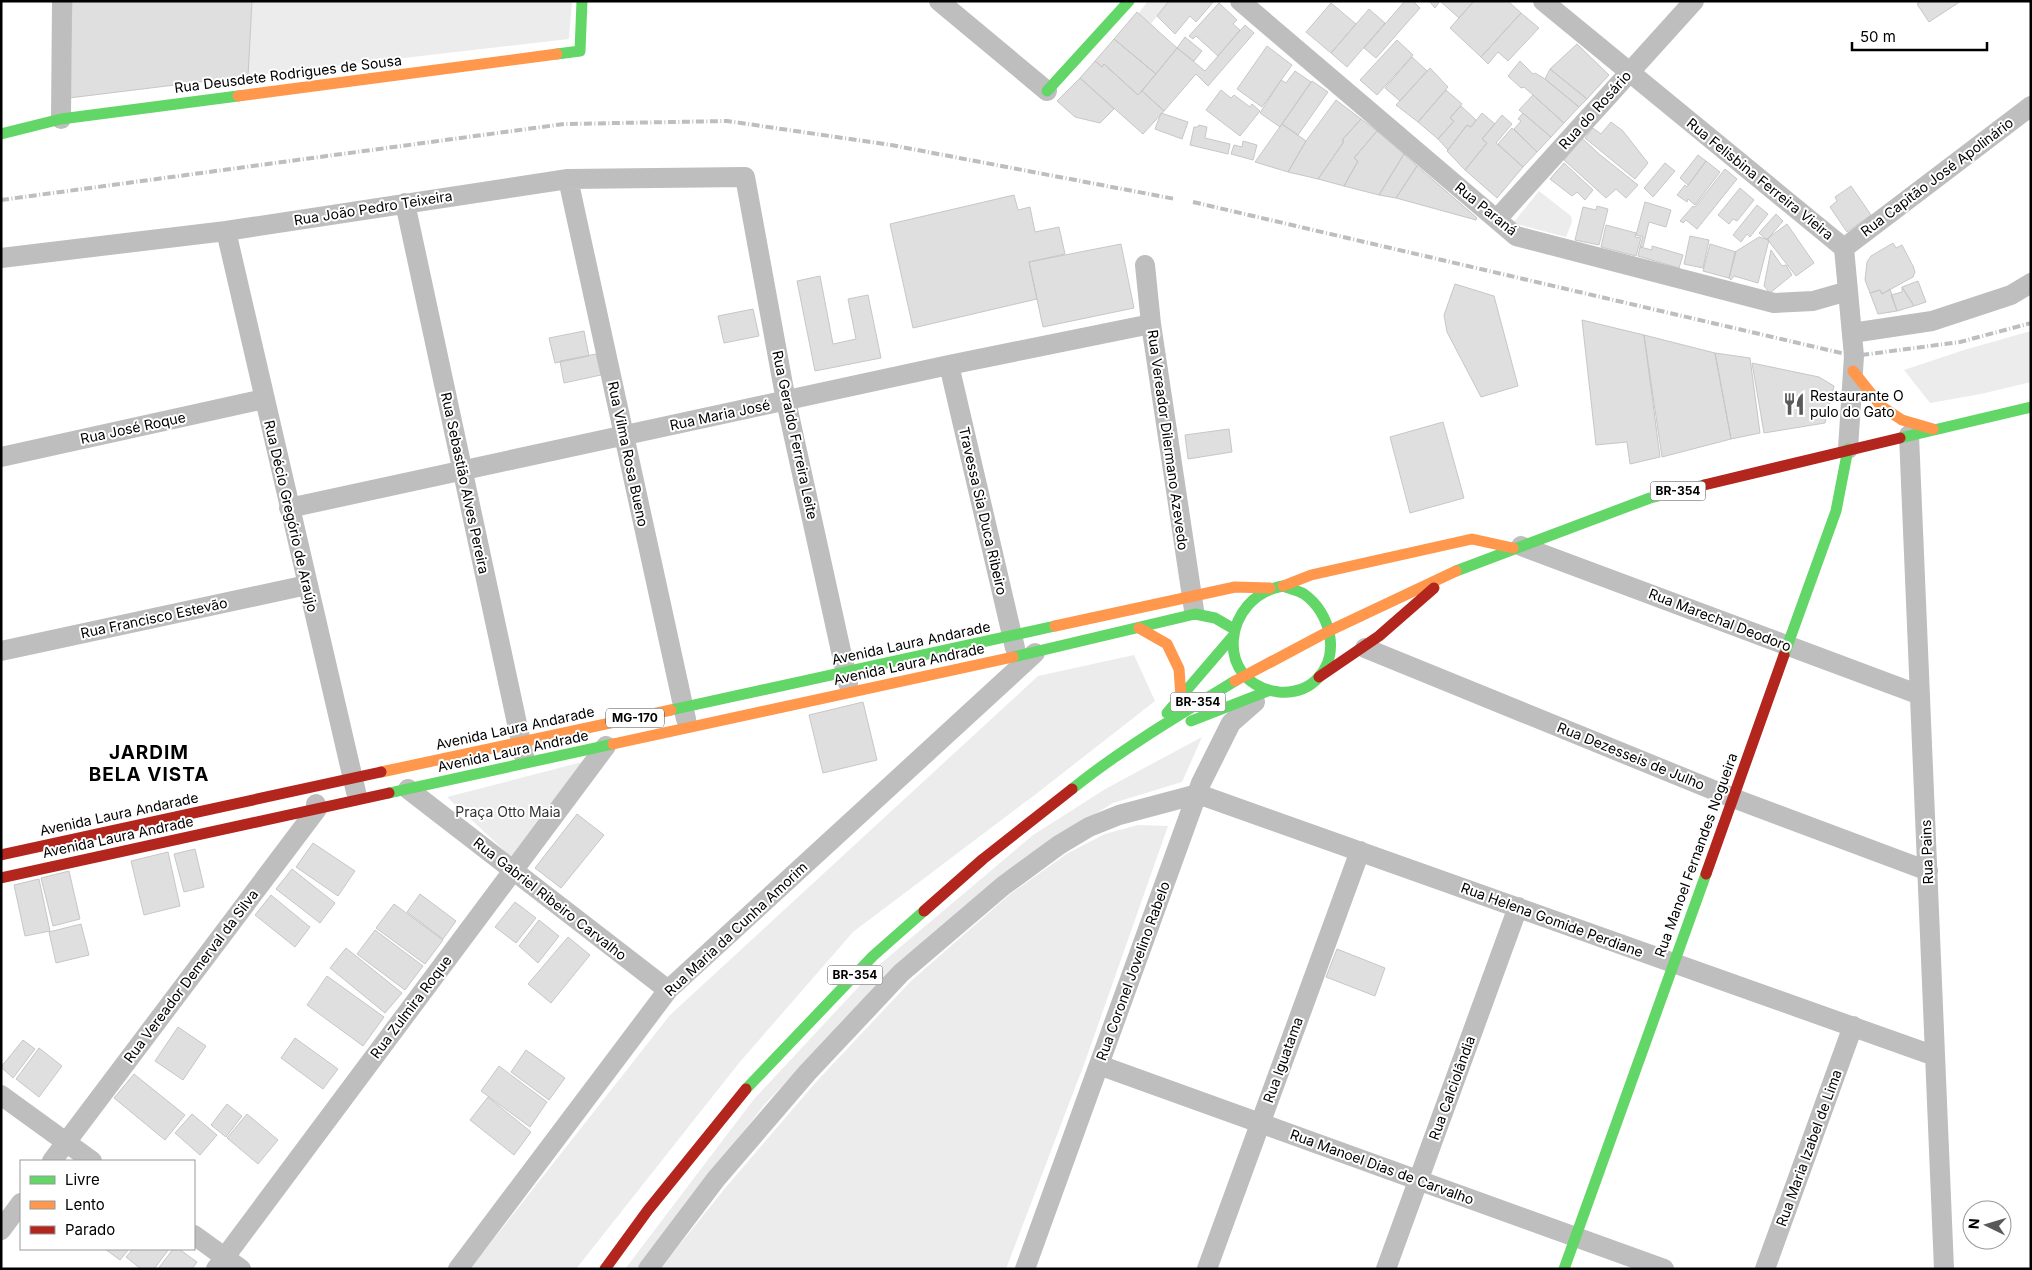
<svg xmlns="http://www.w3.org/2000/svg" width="2032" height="1270" viewBox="0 0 2032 1270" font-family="Inter,sans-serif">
	<rect width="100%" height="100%" fill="#fff"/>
	<path fill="#ececec" d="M 252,1 L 572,1 L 569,39 L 248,76 Z
		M 1148,1 L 1169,1 L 1151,24 L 1138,14 Z
		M 1539,191 L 1571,216 L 1572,222 L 1566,237 L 1513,223 Z
		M 2031,331 L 2031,382 L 1981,394 L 1930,403 L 1904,370 L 1964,350 Z
		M 1134,655 L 1155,701 L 1036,794 L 853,932 L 739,1063 L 576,1269 L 470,1269 L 670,1015 L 1038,676 Z
		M 1202,737 L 1182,782 L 1113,803 L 1041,847 L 889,974 L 765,1104 L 637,1269 L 625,1269 L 754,1099 L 879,965 L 1033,835 L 1107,788 Z
		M 582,762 L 512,858 L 447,797 Z
		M 1138,825 L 1168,826 L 1086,1059 L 1006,1269 L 660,1269 L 726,1187 L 816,1082 L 911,981 L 1009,895 L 1068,853 L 1105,834 Z"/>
	<path fill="#dfdfdf" stroke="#c7c7c7" d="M 72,1 L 252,1 L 248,76 L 69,98 Z
		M 1169,1 L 1214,1 L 1196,22 L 1190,16 L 1175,34 L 1157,16 Z
		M 1405,1 L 1413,1 L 1420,8 L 1376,58 L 1364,48 Z
		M 1429,1 L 1474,1 L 1459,18 L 1440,1 L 1435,8 Z
		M 1474,1 L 1508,1 L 1521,13 L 1481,57 L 1450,28 Z
		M 1921,1 L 1961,1 L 1929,22 L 1917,4 Z
		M 1219,3 L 1237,20 L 1233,24 L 1240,30 L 1218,56 L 1196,36 L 1193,39 L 1189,36 Z
		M 1331,3 L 1356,24 L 1331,53 L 1306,32 Z
		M 1369,9 L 1385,23 L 1347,67 L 1331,53 Z
		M 1137,12 L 1177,48 L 1156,74 L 1114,39 Z
		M 1521,13 L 1539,28 L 1508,61 L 1498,52 L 1488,64 L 1481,57 Z
		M 1245,25 L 1254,33 L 1208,86 L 1196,74 L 1164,111 L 1142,91 L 1177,48 L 1205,71 Z
		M 1185,37 L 1202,51 L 1194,61 L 1177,48 Z
		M 1114,39 L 1156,74 L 1138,95 L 1104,64 L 1102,67 L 1095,61 Z
		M 1397,40 L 1413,55 L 1377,95 L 1360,80 Z
		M 1577,44 L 1609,75 L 1587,99 L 1550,69 Z
		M 1267,46 L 1292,65 L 1262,107 L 1237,89 Z
		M 1412,57 L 1427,71 L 1400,101 L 1385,88 Z
		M 1095,61 L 1102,67 L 1104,64 L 1138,95 L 1142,91 L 1164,111 L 1143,134 L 1080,78 Z
		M 1520,61 L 1533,74 L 1535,73 L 1545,79 L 1579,107 L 1564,123 L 1524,87 L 1521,88 L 1508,76 Z
		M 1430,68 L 1448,87 L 1418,122 L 1396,105 Z
		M 1550,69 L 1587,99 L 1579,107 L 1545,79 Z
		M 1295,71 L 1311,82 L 1280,127 L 1260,113 L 1281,80 L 1286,83 Z
		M 1080,78 L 1114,109 L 1100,123 L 1075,117 L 1057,101 Z
		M 1312,81 L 1328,92 L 1298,135 L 1282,124 Z
		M 1221,90 L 1231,98 L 1234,95 L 1250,107 L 1252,104 L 1260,111 L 1240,136 L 1206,110 Z
		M 1446,90 L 1462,104 L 1450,118 L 1454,121 L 1438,139 L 1418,122 Z
		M 1533,95 L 1564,123 L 1551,137 L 1519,110 Z
		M 1336,100 L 1361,119 L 1343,139 L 1343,143 L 1318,179 L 1288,172 L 1306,141 Z
		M 1461,106 L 1476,120 L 1471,127 L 1467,125 L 1448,150 L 1438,139 L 1454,121 L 1450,118 Z
		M 1161,113 L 1188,122 L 1182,139 L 1155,129 Z
		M 1482,113 L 1495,124 L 1482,139 L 1487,143 L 1465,170 L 1447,151 L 1467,125 L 1471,127 Z
		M 1523,113 L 1551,137 L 1537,152 L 1514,129 L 1521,121 L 1518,119 Z
		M 1502,115 L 1512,124 L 1496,143 L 1523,167 L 1497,198 L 1465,170 L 1487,143 L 1482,139 Z
		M 1361,119 L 1377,131 L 1354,158 L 1358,161 L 1344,186 L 1318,179 L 1343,143 L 1343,139 Z
		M 1611,122 L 1623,131 L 1648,163 L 1635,179 L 1585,138 L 1593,128 L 1601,134 Z
		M 1282,124 L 1306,141 L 1288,172 L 1255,162 Z
		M 1199,125 L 1207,127 L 1205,138 L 1230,144 L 1228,154 L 1190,145 L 1194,127 L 1198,127 Z
		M 1512,128 L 1537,152 L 1523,167 L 1498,144 Z
		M 1377,131 L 1404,154 L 1379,195 L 1344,186 L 1358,161 L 1354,158 Z
		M 1582,138 L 1599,154 L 1638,185 L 1626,198 L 1616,189 L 1606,198 L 1564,160 Z
		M 1243,141 L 1257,145 L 1253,160 L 1231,154 L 1234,145 L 1242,147 Z
		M 1404,154 L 1417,166 L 1396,198 L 1379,195 Z
		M 1698,155 L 1706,161 L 1688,185 L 1680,178 Z
		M 1706,161 L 1720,172 L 1695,205 L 1688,199 L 1687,202 L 1677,195 L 1685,185 L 1687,187 Z
		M 1564,163 L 1593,190 L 1585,200 L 1577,192 L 1572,196 L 1550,179 Z
		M 1665,163 L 1675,171 L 1653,197 L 1644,188 Z
		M 1417,166 L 1477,218 L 1476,220 L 1396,198 Z
		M 1725,169 L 1737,179 L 1697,229 L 1686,220 L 1683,223 L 1680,221 L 1693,206 L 1695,207 Z
		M 1851,186 L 1871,215 L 1847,232 L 1830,207 L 1837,201 L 1835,197 Z
		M 1740,188 L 1754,200 L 1737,221 L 1733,219 L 1729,224 L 1718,215 Z
		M 1014,195 L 1018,210 L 1030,207 L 1035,232 L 1059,227 L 1065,254 L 1029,262 L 1037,299 L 913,328 L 890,224 Z
		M 1645,202 L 1671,210 L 1666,227 L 1649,222 L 1643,247 L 1640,247 L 1643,237 L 1636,235 Z
		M 1757,205 L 1768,214 L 1750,237 L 1747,234 L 1741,242 L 1733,235 Z
		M 1597,206 L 1608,209 L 1599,245 L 1575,240 L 1583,207 L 1596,210 Z
		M 1776,214 L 1783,221 L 1767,240 L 1759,233 Z
		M 1787,224 L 1814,263 L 1796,276 L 1767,239 Z
		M 1606,225 L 1636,233 L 1635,237 L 1641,238 L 1636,256 L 1601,247 Z
		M 1690,236 L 1709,240 L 1703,268 L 1684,264 Z
		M 1759,237 L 1769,240 L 1758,283 L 1734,276 L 1731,280 L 1729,278 L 1735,252 Z
		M 1893,243 L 1896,248 L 1902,245 L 1913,266 L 1915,272 L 1913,277 L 1882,294 L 1880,290 L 1870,293 L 1865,280 L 1867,262 L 1871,256 Z
		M 1121,244 L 1134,308 L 1043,327 L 1029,262 Z
		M 1710,244 L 1736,252 L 1729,278 L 1703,271 Z
		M 1652,246 L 1683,255 L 1679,268 L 1638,256 L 1640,247 L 1652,250 Z
		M 1771,250 L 1782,266 L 1786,265 L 1792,275 L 1770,293 L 1764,286 Z
		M 820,276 L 833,344 L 856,339 L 848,299 L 868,295 L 881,358 L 815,371 L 797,281 Z
		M 1918,281 L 1926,302 L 1914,306 L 1902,287 Z
		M 1455,284 L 1494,296 L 1518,386 L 1481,397 L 1447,332 L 1444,315 Z
		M 1902,287 L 1914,306 L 1897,311 L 1891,295 L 1902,292 Z
		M 1890,289 L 1897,311 L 1878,314 L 1870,293 L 1880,290 L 1882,294 Z
		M 753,309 L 759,336 L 724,343 L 718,316 Z
		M 1582,320 L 1644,335 L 1660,457 L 1630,464 L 1627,442 L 1596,445 Z
		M 584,331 L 589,356 L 555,363 L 549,338 Z
		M 1644,335 L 1715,353 L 1731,439 L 1662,457 Z
		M 1715,353 L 1750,358 L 1760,433 L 1731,439 Z
		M 596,354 L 601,375 L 564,383 L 560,361 Z
		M 1752,363 L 1819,377 L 1834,386 L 1825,423 L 1764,433 Z
		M 1443,422 L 1464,498 L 1410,513 L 1390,437 Z
		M 1229,429 L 1232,452 L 1188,459 L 1185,435 Z
		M 863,702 L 877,760 L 823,773 L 809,715 Z
		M 577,814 L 604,835 L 561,888 L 535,868 Z
		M 313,843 L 355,871 L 338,896 L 296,867 Z
		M 195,849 L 204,887 L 184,892 L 174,854 Z
		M 168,852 L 180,906 L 144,915 L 131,861 Z
		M 292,869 L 335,903 L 320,923 L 276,889 Z
		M 69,871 L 80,919 L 53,926 L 41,878 Z
		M 39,879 L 50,931 L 25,936 L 14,885 Z
		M 420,894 L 456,921 L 443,939 L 407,912 Z
		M 271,895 L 310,927 L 295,947 L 255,915 Z
		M 515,902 L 536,918 L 516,943 L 495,927 Z
		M 394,904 L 443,940 L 425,964 L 376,928 Z
		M 539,920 L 559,936 L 538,963 L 519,946 Z
		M 81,924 L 89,955 L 56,963 L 49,932 Z
		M 375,930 L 423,966 L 405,990 L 357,954 Z
		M 568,937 L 590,955 L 551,1003 L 528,984 Z
		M 346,948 L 402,993 L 385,1013 L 330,968 Z
		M 1337,949 L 1385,968 L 1375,996 L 1326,977 Z
		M 327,976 L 384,1017 L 363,1046 L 307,1005 Z
		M 178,1027 L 206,1046 L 183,1080 L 155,1061 Z
		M 295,1038 L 338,1069 L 323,1089 L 281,1058 Z
		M 23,1040 L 35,1049 L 13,1078 L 1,1067 Z
		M 39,1048 L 62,1066 L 39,1097 L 16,1079 Z
		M 526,1050 L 565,1078 L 549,1100 L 511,1072 Z
		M 499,1066 L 547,1102 L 530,1127 L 481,1091 Z
		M 134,1074 L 185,1115 L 165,1140 L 114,1098 Z
		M 488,1097 L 531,1132 L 514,1155 L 470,1120 Z
		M 227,1104 L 242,1116 L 226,1137 L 211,1125 Z
		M 192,1114 L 217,1135 L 200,1155 L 175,1133 Z
		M 247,1114 L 278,1140 L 258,1164 L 227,1138 Z
		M 105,1249 L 129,1249 L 120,1260 Z
		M 133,1249 L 169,1249 L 154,1269 L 141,1269 L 126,1257 Z
		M 173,1249 L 179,1249 L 197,1262 L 192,1269 L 158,1269 Z"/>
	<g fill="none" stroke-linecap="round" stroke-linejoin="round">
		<path stroke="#bebebe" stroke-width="20" d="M 939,1 L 1047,91
			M 1240,1 L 1516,236 L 1774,303 L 1813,301 L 1848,291
			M 1543,1 L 1844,248 L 1854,356 L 1848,449
			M 61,119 L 62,1
			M 568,179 L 686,719
			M 405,203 L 524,756
			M 1497,219 L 1694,1
			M 226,231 L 356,792
			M 1844,248 L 2031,106
			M 1,258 L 226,231 L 568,179 L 745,177 L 786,401 L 848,683
			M 1145,265 L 1151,324 L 1194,610
			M 1852,333 L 1932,321 L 2011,295 L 2031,283
			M 949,365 L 1015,648
			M 1909,435 L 1944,1269
			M 1,457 L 264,399
			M 289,508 L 949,365 L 1151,324
			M 1521,546 L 1920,695
			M 1365,648 L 1733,798 L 1928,871
			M 1,651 L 307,585
			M 408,789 L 668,990
			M 1099,1065 L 1664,1269
			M 1,1095 L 92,1161
			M 52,1161 L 317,809 L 316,804
			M 1,1230 L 21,1203
			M 194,1235 L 241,1269
			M 216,1269 L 606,746
			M 458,1269 L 668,990 L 1035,653
			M 648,1269 L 716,1179 L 807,1073 L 901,973 L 1003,886 L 1059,845 L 1089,827 L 1119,815 L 1198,794 L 1935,1056
			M 1025,1269 L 1201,783 L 1231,723 L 1255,702
			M 1207,1269 L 1360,851
			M 1386,1269 L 1518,907
			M 1765,1269 L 1853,1026"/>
		<path stroke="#63d668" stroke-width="11" d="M 557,54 L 580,51 L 582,1
			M 1047,91 L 1129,1
			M 1,134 L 61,119 L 238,96
			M 1900,438 L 2031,407
			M 1456,571 L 1650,498 L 1704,485
			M 1283,586 C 1290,589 1298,590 1304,594 C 1330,612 1341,654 1318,678 C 1308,689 1294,693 1279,692 C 1212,684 1223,596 1283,586 Z
			M 1784,655 L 1836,511 L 1848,449
			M 1013,657 L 1195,614 L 1215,618 L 1234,629
			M 671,710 L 1055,626
			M 1167,713 L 1233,636
			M 1191,721 L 1268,691
			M 1072,789 C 1123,748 1179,715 1235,681
			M 389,793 L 613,744
			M 746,1089 L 873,956 L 924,911
			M 1564,1269 L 1706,874"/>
		<path stroke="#ff974d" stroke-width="11" d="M 238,96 L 557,54
			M 1853,371 L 1881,406 L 1902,420 L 1933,429
			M 1283,586 L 1311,575 L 1472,539 L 1513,548
			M 1055,626 L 1235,587 L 1270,588
			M 1139,628 L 1167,644 L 1179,669 L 1181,697
			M 1235,681 L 1331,630 L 1456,571
			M 613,744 L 1013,657
			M 381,772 L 671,710"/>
		<path stroke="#b3261e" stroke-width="11" d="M 1704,485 L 1900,438
			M 1319,677 L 1379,636 L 1434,588
			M 1,855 L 381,772
			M 1706,874 L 1784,655
			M 1,878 L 389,793
			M 924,911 L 983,859 L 1072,789
			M 605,1269 L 648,1210 L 746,1089"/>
		<path stroke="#bebebe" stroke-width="4" stroke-dasharray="8 2.5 1 2.5" stroke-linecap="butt" d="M 1,200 L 564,124 L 727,121 L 891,145 L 1175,199
			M 1193,202 L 1854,356 L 1960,342 L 2031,323"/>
	</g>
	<defs>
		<symbol id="restaurant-bare" viewBox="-9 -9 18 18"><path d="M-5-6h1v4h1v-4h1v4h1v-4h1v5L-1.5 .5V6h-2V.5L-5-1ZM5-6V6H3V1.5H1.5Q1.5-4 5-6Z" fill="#595959" stroke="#fff" stroke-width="2.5" paint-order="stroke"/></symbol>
	</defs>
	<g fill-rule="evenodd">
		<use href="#restaurant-bare" x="1778" y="388" width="32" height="32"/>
	</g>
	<g text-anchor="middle" stroke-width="4" stroke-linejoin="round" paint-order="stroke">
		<g fill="#fff" stroke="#4c4c4c" stroke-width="1">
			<rect x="1650.5" y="481.5" width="55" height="19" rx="4"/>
			<rect x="1170.5" y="692.5" width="55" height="19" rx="4"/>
			<rect x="606" y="708.5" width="58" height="19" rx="4"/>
			<rect x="827.5" y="965.5" width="55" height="19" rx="4"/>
		</g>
		<g font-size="12" font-weight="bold" fill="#000">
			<text x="1678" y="495">BR-354</text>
			<text x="1198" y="706">BR-354</text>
			<text x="635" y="722">MG-170</text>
			<text x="855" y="979">BR-354</text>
		</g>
		<g font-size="14" fill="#000" stroke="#fff">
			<text transform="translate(288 74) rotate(-7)" y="5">Rua Deusdete Rodrigues de Sousa</text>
			<text transform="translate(1595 110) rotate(-48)" y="5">Rua do Rosário</text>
			<text transform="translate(1937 177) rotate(-37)" y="5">Rua Capitão José Apolinário</text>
			<text transform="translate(1760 179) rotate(39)" y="5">Rua Felisbina Ferreira Vieira</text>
			<text transform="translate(373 208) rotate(-9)" y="5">Rua João Pedro Teixeira</text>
			<text transform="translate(1486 209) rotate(39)" y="5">Rua Paraná</text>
			<text transform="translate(720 415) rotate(-12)" y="5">Rua Maria José</text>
			<text transform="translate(133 428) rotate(-12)" y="5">Rua José Roque</text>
			<text transform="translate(795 435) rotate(78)" y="5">Rua Geraldo Ferreira Leite</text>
			<text transform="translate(1168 440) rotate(82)" y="5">Rua Vereador Dilermano Azevedo</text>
			<text transform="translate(628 454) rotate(78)" y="5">Rua Vilma Rosa Bueno</text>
			<text transform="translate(465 483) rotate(78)" y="5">Rua Sebastião Alves Pereira</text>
			<text transform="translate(983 511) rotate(77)" y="5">Travessa Sia Duca Ribeiro</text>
			<text transform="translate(291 516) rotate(77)" y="5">Rua Décio Gregório de Araújo</text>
			<text transform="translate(154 618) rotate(-12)" y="5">Rua Francisco Estevão</text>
			<text transform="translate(1720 620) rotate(21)" y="5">Rua Marechal Deodoro</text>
			<text transform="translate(911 643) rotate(-12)" y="5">Avenida Laura Andarade</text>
			<text transform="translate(909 664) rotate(-12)" y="5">Avenida Laura Andrade</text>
			<text transform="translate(515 728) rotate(-12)" y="5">Avenida Laura Andarade</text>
			<text transform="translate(513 751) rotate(-12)" y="5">Avenida Laura Andrade</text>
			<text transform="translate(1631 756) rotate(22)" y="5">Rua Dezesseis de Julho</text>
			<text transform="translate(119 814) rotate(-12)" y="5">Avenida Laura Andarade</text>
			<text transform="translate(118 837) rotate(-12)" y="5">Avenida Laura Andrade</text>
			<text transform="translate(1927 852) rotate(-92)" y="5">Rua Pains</text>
			<text transform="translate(1696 855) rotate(-70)" y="5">Rua Manoel Fernandes Nogueira</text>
			<text transform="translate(550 899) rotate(38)" y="5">Rua Gabriel Ribeiro Carvalho</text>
			<text transform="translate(1552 920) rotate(20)" y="5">Rua Helena Gomide Perdiane</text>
			<text transform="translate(736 929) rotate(-43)" y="5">Rua Maria da Cunha Amorim</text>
			<text transform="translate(1133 971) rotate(-70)" y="5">Rua Coronel Jovelino Rabelo</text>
			<text transform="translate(191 976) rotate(-53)" y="5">Rua Vereador Demerval da Silva</text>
			<text transform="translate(411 1007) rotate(-53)" y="5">Rua Zulmira Roque</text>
			<text transform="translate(1283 1060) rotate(-70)" y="5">Rua Iguatama</text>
			<text transform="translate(1452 1088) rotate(-70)" y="5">Rua Calciolândia</text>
			<text transform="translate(1809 1148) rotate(-70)" y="5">Rua Maria Izabel de Lima</text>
			<text transform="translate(1382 1167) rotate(20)" y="5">Rua Manoel Dias de Carvalho</text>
		</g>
		<g font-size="14" fill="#000" stroke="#fff" text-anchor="start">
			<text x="1810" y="401">Restaurante O<tspan x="1810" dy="16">pulo do Gato</tspan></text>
		</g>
		<g font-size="14" fill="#333" stroke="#fff">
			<text x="508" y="817">Praça Otto Maia</text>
		</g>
		<g font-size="19" font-weight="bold" letter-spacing="1" fill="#000" stroke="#fff">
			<text x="149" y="759">JARDIM<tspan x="149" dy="22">BELA VISTA</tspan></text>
		</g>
	</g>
	<rect width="2032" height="1270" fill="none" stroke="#000000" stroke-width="5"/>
	<rect x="20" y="1160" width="175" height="90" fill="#ffffff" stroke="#999999"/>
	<rect x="30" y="1176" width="25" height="8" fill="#63d668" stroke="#999999"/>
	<text x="65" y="1185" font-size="15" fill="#000000">Livre</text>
	<rect x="30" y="1201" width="25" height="8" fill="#ff974d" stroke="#999999"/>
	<text x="65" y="1210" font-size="15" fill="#000000">Lento</text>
	<rect x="30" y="1226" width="25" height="8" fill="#b3261e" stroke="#999999"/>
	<text x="65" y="1235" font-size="15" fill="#000000">Parado</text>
	<g transform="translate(1987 1225) rotate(275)"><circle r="24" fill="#ffffff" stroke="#999999"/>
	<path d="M0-4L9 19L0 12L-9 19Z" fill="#595959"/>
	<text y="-8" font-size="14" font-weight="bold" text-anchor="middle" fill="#000000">N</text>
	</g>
	<path d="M1852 42v8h135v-8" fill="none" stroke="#000000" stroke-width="2.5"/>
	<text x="1860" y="42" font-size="15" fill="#000000" stroke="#ffffff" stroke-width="4" paint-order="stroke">50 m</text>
</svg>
